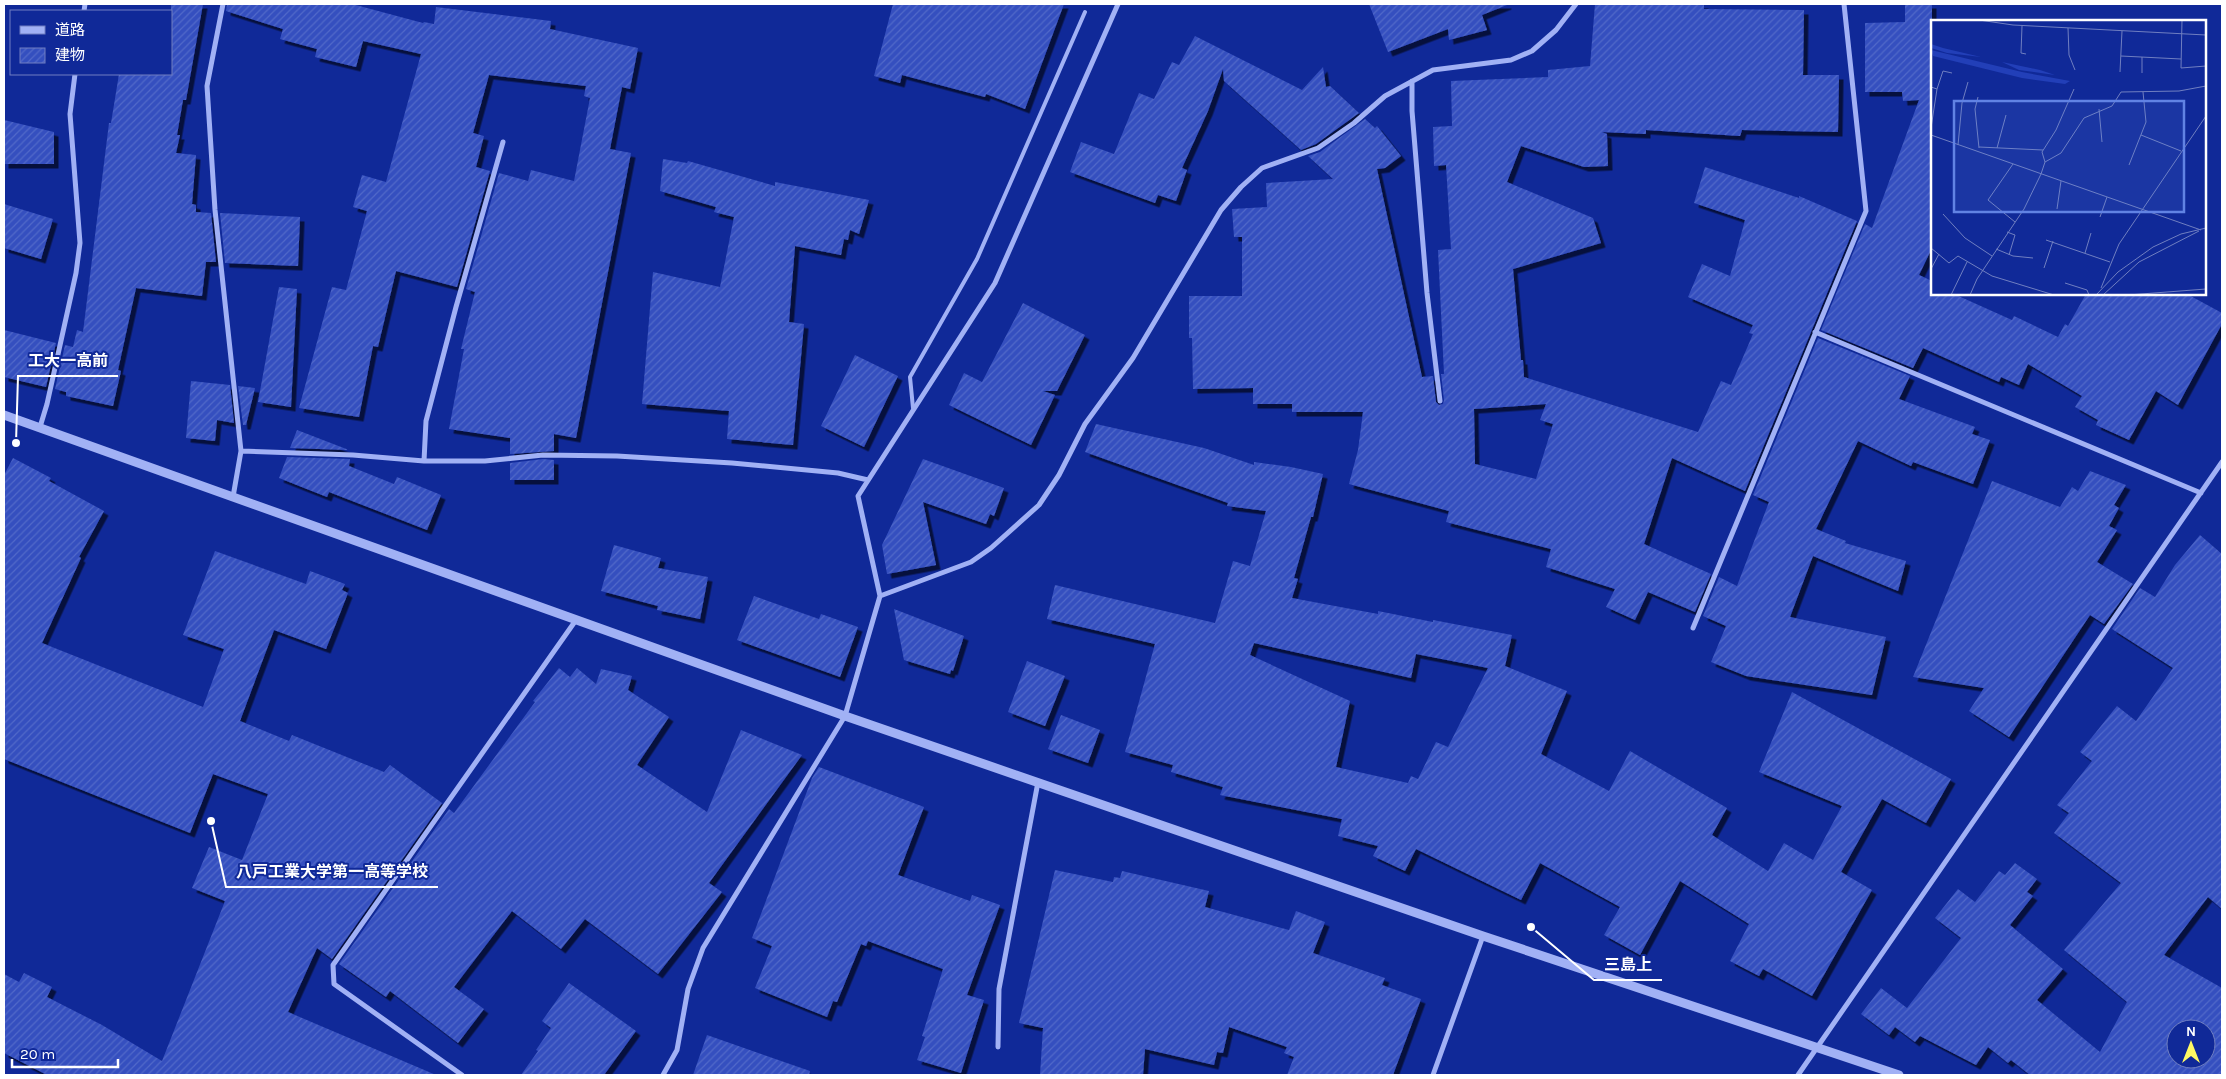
<svg xmlns="http://www.w3.org/2000/svg" width="2226" height="1079" viewBox="0 0 2226 1079" font-family="Karla,'Noto Sans JP',sans-serif">
	<defs>
		<pattern id="building-hatch" width="6" height="6" patternUnits="userSpaceOnUse" patternTransform="scale(1.25)"><rect width="6" height="6" fill="#344fbf"/><path d="M-1 1l2-2M0 6l6-6M5 7l2-2" fill="none" stroke="#5269c9"/></pattern>
		<filter id="shadow"><feDropShadow dx="4.5" dy="4.5" stdDeviation="0" flood-color="#0009"/></filter>
	</defs>
	<rect width="100%" height="100%" fill="#102998"/>
	<path fill="url(#building-hatch)" fill-rule="evenodd" filter="url(#shadow)" d="M 171,4 L 203,4 L 186,100 L 183,100 L 177,135 L 180,135 L 176,153 L 196,155 L 192,204 L 196,205 L 196,212 L 211,213 L 216,262 L 206,262 L 202,296 L 136,288 L 118,370 L 121,371 L 113,406 L 66,396 L 66,392 L 55,389 L 65,345 L 73,347 L 77,330 L 83,332 L 109,123 L 111,123 L 119,74 L 171,74 Z
		M 227,4 L 352,4 L 423,23 L 424,22 L 434,24 L 436,7 L 551,21 L 550,29 L 638,48 L 630,89 L 622,87 L 610,149 L 631,153 L 576,438 L 554,434 L 554,451 L 510,454 L 510,438 L 449,429 L 464,349 L 461,349 L 475,292 L 466,289 L 499,173 L 528,181 L 531,170 L 574,181 L 590,98 L 584,96 L 586,86 L 489,75 L 473,133 L 484,136 L 476,167 L 490,171 L 457,287 L 396,271 L 378,347 L 373,346 L 359,417 L 299,408 L 332,287 L 346,290 L 367,211 L 353,207 L 362,175 L 386,182 L 421,54 L 363,41 L 356,67 L 315,57 L 317,49 L 280,39 L 283,29 L 226,11 Z
		M 893,4 L 1064,4 L 1025,109 L 986,94 L 985,97 L 902,75 L 900,83 L 874,76 Z
		M 1369,4 L 1507,4 L 1507,5 L 1482,15 L 1487,30 L 1449,40 L 1448,29 L 1388,52 Z
		M 1595,4 L 1704,4 L 1704,9 L 1804,10 L 1803,75 L 1839,75 L 1838,132 L 1742,130 L 1740,136 L 1646,130 L 1646,134 L 1602,132 L 1607,134 L 1608,166 L 1584,167 L 1521,146 L 1507,182 L 1593,218 L 1601,243 L 1513,269 L 1521,360 L 1523,360 L 1524,377 L 1698,432 L 1721,381 L 1731,385 L 1753,334 L 1749,333 L 1753,325 L 1688,297 L 1702,264 L 1730,276 L 1745,220 L 1694,203 L 1705,167 L 1799,198 L 1799,196 L 1857,221 L 1745,491 L 1672,458 L 1644,544 L 1711,574 L 1695,612 L 1648,592 L 1635,620 L 1606,607 L 1615,589 L 1546,567 L 1551,549 L 1446,522 L 1449,511 L 1349,484 L 1358,450 L 1363,412 L 1292,412 L 1292,404 L 1253,404 L 1253,388 L 1193,389 L 1192,338 L 1189,338 L 1189,296 L 1242,296 L 1242,237 L 1234,237 L 1232,209 L 1267,207 L 1266,183 L 1333,179 L 1308,156 L 1320,152 L 1365,119 L 1375,128 L 1377,126 L 1401,156 L 1385,168 L 1377,169 L 1422,377 L 1433,376 L 1436,402 L 1439,405 L 1443,404 L 1444,400 L 1441,374 L 1444,374 L 1438,250 L 1451,249 L 1446,165 L 1434,166 L 1433,127 L 1452,126 L 1451,81 L 1548,77 L 1548,70 L 1590,66 ZM 1546,404 L 1540,420 L 1553,424 L 1536,479 L 1475,464 L 1474,409 Z
		M 1905,4 L 1932,4 L 1932,248 L 1919,275 L 1932,281 L 1932,294 L 1954,294 L 2012,320 L 2014,316 L 2058,337 L 2065,324 L 2068,326 L 2086,294 L 2187,294 L 2222,313 L 2222,324 L 2178,405 L 2156,391 L 2129,440 L 2096,425 L 2098,420 L 2075,407 L 2082,396 L 2028,364 L 2019,385 L 2001,377 L 1999,382 L 1923,348 L 1913,368 L 1821,330 L 1865,224 L 1872,228 L 1919,100 L 1903,101 L 1902,92 L 1865,92 L 1865,23 L 1905,22 Z
		M 1195,36 L 1302,90 L 1323,67 L 1326,87 L 1330,86 L 1359,113 L 1316,144 L 1301,150 L 1224,81 L 1223,69 L 1208,111 L 1182,168 L 1187,170 L 1176,201 L 1158,195 L 1155,203 L 1070,172 L 1081,142 L 1114,154 L 1139,93 L 1154,99 L 1172,62 L 1179,65 Z
		M 4,120 L 54,132 L 54,164 L 4,164 Z
		M 663,159 L 687,163 L 688,161 L 775,186 L 775,182 L 869,200 L 859,234 L 850,230 L 848,240 L 844,239 L 841,255 L 795,246 L 789,322 L 804,324 L 793,445 L 727,439 L 729,411 L 642,404 L 653,272 L 720,287 L 734,217 L 714,212 L 716,207 L 660,191 Z
		M 4,204 L 53,219 L 41,259 L 4,248 Z
		M 220,213 L 300,217 L 298,266 L 225,263 Z
		M 279,287 L 297,289 L 291,407 L 258,402 Z
		M 1023,303 L 1085,335 L 1057,391 L 1043,391 L 1055,395 L 1031,445 L 949,405 L 964,373 L 982,382 Z
		M 4,330 L 56,343 L 46,387 L 4,377 Z
		M 1818,338 L 1910,376 L 1899,399 L 1975,427 L 1972,434 L 1990,440 L 1973,484 L 1913,462 L 1911,466 L 1858,441 L 1816,529 L 1846,541 L 1845,543 L 1906,561 L 1898,591 L 1813,556 L 1790,617 L 1886,637 L 1872,695 L 1746,676 L 1711,662 L 1726,626 L 1703,616 L 1719,577 L 1737,586 L 1769,502 L 1753,495 Z
		M 855,355 L 898,376 L 864,447 L 821,426 Z
		M 191,381 L 230,385 L 234,423 L 217,420 L 215,441 L 186,438 Z
		M 238,386 L 255,388 L 246,425 L 243,425 Z
		M 1096,424 L 1204,448 L 1254,465 L 1254,462 L 1291,467 L 1323,474 L 1313,517 L 1311,517 L 1294,578 L 1298,579 L 1292,598 L 1378,614 L 1378,611 L 1433,622 L 1433,620 L 1512,635 L 1505,666 L 1567,691 L 1541,754 L 1609,791 L 1630,751 L 1727,808 L 1712,835 L 1768,871 L 1784,843 L 1813,860 L 1842,806 L 1759,772 L 1792,692 L 1951,779 L 1926,823 L 1882,799 L 1841,872 L 1872,890 L 1812,996 L 1763,969 L 1759,976 L 1730,961 L 1749,924 L 1680,881 L 1640,955 L 1604,935 L 1620,907 L 1540,863 L 1521,900 L 1416,849 L 1405,871 L 1373,856 L 1378,846 L 1338,836 L 1342,819 L 1220,795 L 1223,787 L 1171,772 L 1173,765 L 1125,752 L 1155,644 L 1047,619 L 1055,585 L 1215,623 L 1233,561 L 1250,566 L 1266,511 L 1227,506 L 1228,503 L 1085,452 ZM 1254,643 L 1411,678 L 1416,654 L 1488,668 L 1448,747 L 1436,742 L 1418,779 L 1411,776 L 1408,783 L 1336,767 L 1350,701 L 1250,655 Z
		M 297,430 L 349,450 L 290,448 Z
		M 287,457 L 350,459 L 349,466 L 394,484 L 397,477 L 441,495 L 427,530 L 329,492 L 327,497 L 279,478 Z
		M 13,458 L 51,478 L 49,481 L 104,511 L 79,557 L 81,558 L 42,643 L 203,707 L 224,649 L 183,635 L 215,551 L 306,584 L 310,571 L 345,584 L 342,590 L 348,593 L 326,649 L 274,630 L 240,721 L 289,741 L 292,735 L 384,772 L 390,765 L 442,803 L 332,959 L 317,948 L 288,1012 L 436,1075 L 47,1075 L 4,1053 L 4,974 L 19,982 L 24,973 L 52,987 L 47,997 L 102,1025 L 162,1061 L 225,901 L 192,888 L 209,847 L 242,860 L 268,794 L 213,774 L 190,833 L 4,759 L 4,475 Z
		M 543,459 L 554,460 L 554,480 L 510,480 L 510,463 Z
		M 923,459 L 1004,488 L 994,516 L 990,514 L 986,524 L 923,502 L 936,565 L 887,574 L 882,545 Z
		M 2090,471 L 2126,485 L 2114,505 L 2119,508 L 2109,526 L 2117,530 L 2097,562 L 2133,584 L 2104,624 L 2090,615 L 2009,737 L 1969,711 L 1984,688 L 1913,677 L 1992,481 L 2060,507 L 2072,487 L 2078,491 Z
		M 2200,535 L 2222,554 L 2222,909 L 2208,897 L 2164,955 L 2222,988 L 2222,1075 L 2030,1075 L 2011,1060 L 2008,1063 L 1988,1047 L 1976,1065 L 1920,1036 L 1915,1042 L 1895,1027 L 1889,1035 L 1861,1014 L 1881,988 L 1907,1008 L 1961,938 L 1935,918 L 1958,889 L 1975,902 L 1999,871 L 2005,875 L 2015,863 L 2037,879 L 2027,892 L 2033,896 L 2010,925 L 2063,969 L 2037,1000 L 2100,1052 L 2127,1002 L 2064,950 L 2121,883 L 2054,833 L 2069,813 L 2057,805 L 2092,761 L 2080,752 L 2117,706 L 2136,721 L 2173,668 L 2112,629 L 2140,588 L 2155,597 L 2175,565 ZM 2176,1029 L 2206,1029 L 2206,1059 L 2176,1059 Z
		M 614,545 L 661,558 L 658,568 L 708,577 L 700,619 L 657,610 L 658,606 L 601,591 Z
		M 754,596 L 819,619 L 821,614 L 858,627 L 840,677 L 737,640 Z
		M 894,609 L 964,636 L 953,671 L 951,670 L 950,674 L 904,660 Z
		M 1027,661 L 1065,676 L 1045,726 L 1008,712 Z
		M 559,668 L 570,677 L 577,668 L 596,684 L 601,669 L 632,676 L 628,690 L 669,717 L 637,765 L 707,812 L 741,730 L 802,755 L 709,883 L 722,892 L 658,974 L 585,919 L 561,949 L 512,911 L 454,987 L 484,1009 L 458,1043 L 390,991 L 386,997 L 339,964 L 449,809 L 454,813 L 535,702 L 533,701 Z
		M 1061,715 L 1100,730 L 1088,763 L 1048,749 Z
		M 819,767 L 924,807 L 898,875 L 970,901 L 972,895 L 1000,905 L 967,995 L 984,1000 L 961,1073 L 917,1060 L 925,1037 L 922,1036 L 943,969 L 868,941 L 866,946 L 861,944 L 837,1002 L 833,1001 L 827,1017 L 755,988 L 772,946 L 752,938 L 812,778 Z
		M 1055,870 L 1113,882 L 1114,877 L 1120,878 L 1122,871 L 1209,891 L 1205,907 L 1289,930 L 1296,911 L 1325,922 L 1313,953 L 1385,978 L 1382,985 L 1421,999 L 1393,1075 L 1287,1075 L 1294,1057 L 1284,1053 L 1287,1047 L 1229,1027 L 1223,1053 L 1217,1052 L 1214,1065 L 1145,1049 L 1143,1075 L 1040,1075 L 1043,1028 L 1019,1023 Z
		M 569,983 L 636,1031 L 604,1075 L 521,1075 L 538,1051 L 536,1050 L 551,1028 L 542,1021 Z
		M 707,1035 L 810,1071 L 809,1075 L 693,1075 Z"/>
	<g fill="none" stroke-linecap="round" stroke-linejoin="round">
		<path stroke="#a1b1f5" stroke-width="4" d="M 913,408 L 910,377 L 977,259 L 1085,12"/>
		<path stroke="#a1b1f5" stroke-width="5" d="M 223,4 L 207,86 L 215,210 L 241,451 L 233,497
			M 84,11 L 85,4
			M 1412,81 L 1412,111 L 1427,293 L 1440,401
			M 1815,332 L 2201,493
			M 40,427 L 47,404 L 76,273 L 80,243 L 70,114 L 75,74
			M 241,451 L 353,455 L 424,461 L 485,461 L 543,455 L 617,456 L 732,463 L 838,473 L 868,480
			M 424,461 L 426,421 L 456,307 L 503,142
			M 880,596 L 971,562 L 991,548 L 1039,505 L 1059,475 L 1085,424 L 1133,358 L 1221,210 L 1241,187 L 1262,168 L 1318,148 L 1354,123 L 1385,96 L 1433,70 L 1511,60 L 1532,51 L 1556,30 L 1576,4
			M 1693,628 L 1866,211 L 1844,4
			M 998,1047 L 999,989 L 1038,782
			M 462,1075 L 334,984 L 333,965 L 576,620
			M 663,1075 L 677,1050 L 688,989 L 703,948 L 845,716 L 880,596 L 858,496 L 995,283 L 1118,4
			M 1433,1075 L 1483,936
			M 1798,1075 L 2222,462"/>
		<path stroke="#a1b1f5" stroke-width="9" d="M 4,415 L 845,716 L 1483,936 L 1899,1075"/>
	</g>
	<g transform="translate(1931 20)">
		<rect width="275" height="275" fill="#102998"/>
		<path d="M 0,24 L 12,28 L 50,37 L 16,33 L 0,28 ZM 0,30 L 91,52 L 139,61 L 134,64 L 91,58 L 2,36 ZM 71,42 L 109,50 L 124,55 L 88,50 Z" fill="#223fb8"/>
		<path fill="none" stroke="#707fc1" stroke-width="1" d="M 48,0 L 82,5 L 275,15M 251,0 L 250,48 L 275,46M 91,6 L 90,33 L 95,34M 137,8 L 138,35 L 144,50M 190,36 L 250,39M 189,52 L 191,11M 211,53 L 211,37M 0,67 L 6,69 L 0,108M 6,69 L 12,51 L 21,53M 47,77 L 44,89 L 48,128M 168,89 L 171,122M 0,115 L 270,210M 210,115 L 250,131M 27,125 L 31,83 L 37,62M 48,127 L 112,130M 66,128 L 75,95M 114,142 L 130,133 L 153,98 L 181,86 L 190,72 L 248,71 L 275,66M 82,144 L 57,180 L 84,202M 198,145 L 215,102 L 212,72M 126,189 L 130,161M 12,194 L 34,218 L 61,236M 169,197 L 176,177M 76,212 L 84,215 L 78,235M 115,220 L 179,242M 0,228 L 18,243 L 27,236 L 61,256 L 123,275M 65,229 L 82,236 L 102,238M 154,233 L 160,213M 113,248 L 122,221M 0,249 L 8,234M 134,263 L 156,270 L 158,275M 170,268 L 188,224 L 275,96M 20,275 L 36,242M 39,275 L 46,259 L 93,189 L 110,154 L 114,142 L 111,132 L 125,110 L 143,69M 165,275 L 187,252 L 222,227 L 250,214 L 275,208M 172,275 L 208,242 L 268,211M 197,275 L 275,269"/>
		<path fill="#6183e4" fill-opacity="0.15" stroke="#6183e4" stroke-width="2.5" d="M 23,81 L 253,81 L 253,192 L 23,192 Z"/>
		<rect width="275" height="275" fill="none" stroke="#fff" stroke-width="2.5"/>
	</g>
	<path fill="none" stroke="#fff" stroke-width="2" d="M16 443L18 376H118M211 821L226 887H438M1531 927L1594 980H1662"/>
	<g fill="#fff" stroke="#102998" stroke-width="2">
		<circle cx="16" cy="443" r="5"/>
		<circle cx="211" cy="821" r="5"/>
		<circle cx="1531" cy="927" r="5"/>
	</g>
	<g font-size="16" text-anchor="middle" font-weight="bold" fill="#fff" stroke="#102998" stroke-width="4" stroke-linejoin="round" paint-order="stroke">
		<text x="68" y="366">工大一高前</text>
		<text x="332" y="877">八戸工業大学第一高等学校</text>
		<text x="1628" y="970">三島上</text>
	</g>
	<rect width="2226" height="1079" fill="none" stroke="#ffffff" stroke-width="10"/>
	<rect x="10" y="10" width="162" height="65" fill="#102998" stroke="#707fc1"/>
	<rect x="20" y="26" width="25" height="8" fill="#a1b1f5" stroke="#707fc1"/>
	<text x="55" y="35" font-size="15" fill="#ffffff">道路</text>
	<rect x="20" y="48" width="25" height="15" fill="url(#building-hatch)" stroke="#707fc1"/>
	<text x="55" y="60" font-size="15" fill="#ffffff">建物</text>
	<g transform="translate(2191 1044)"><circle r="24" fill="#102998" stroke="#707fc1"/>
	<path d="M0-4L9 19L0 12L-9 19Z" fill="#fff964"/>
	<text y="-8" font-size="14" font-weight="bold" text-anchor="middle" fill="#ffffff">N</text>
	</g>
	<path d="M12 1059v8h106v-8" fill="none" stroke="#ffffff" stroke-width="2.5"/>
	<text x="20" y="1059" font-size="15" fill="#ffffff" stroke="#102998" stroke-width="4" paint-order="stroke">20 m</text>
</svg>
